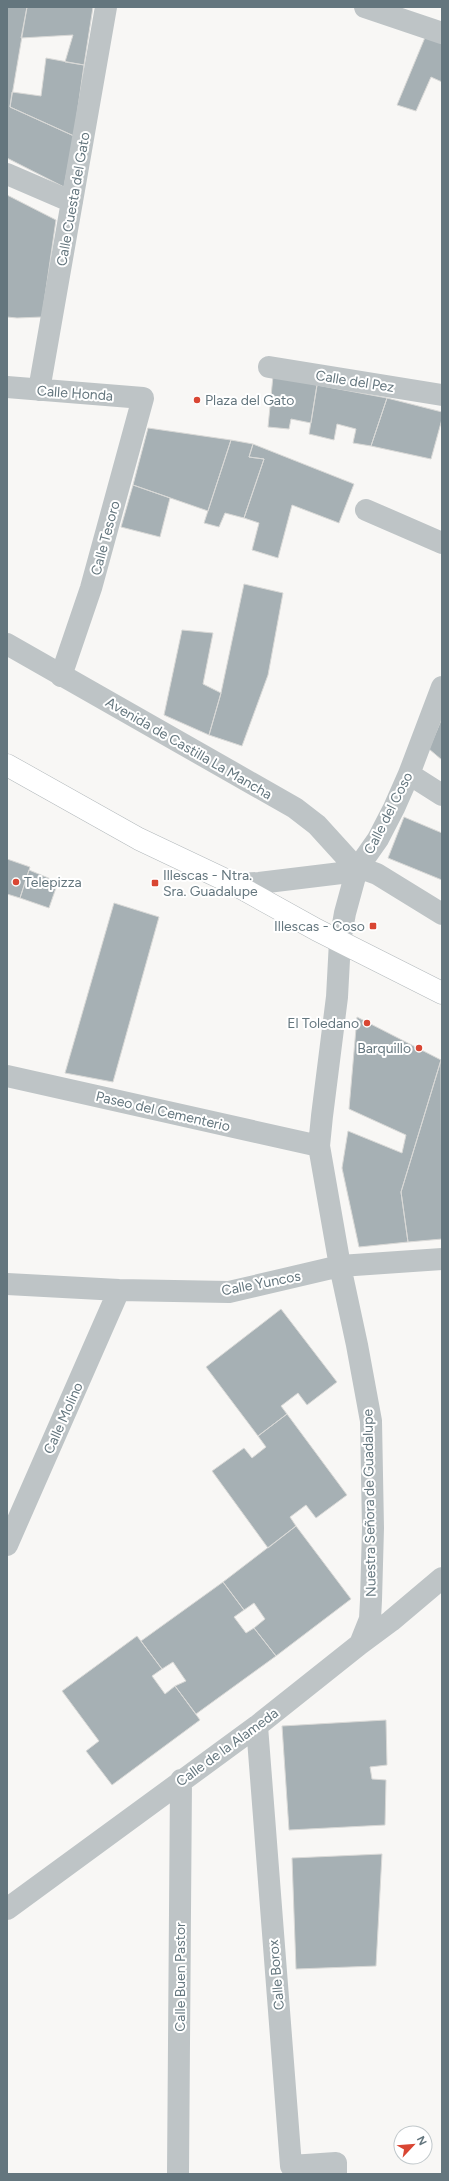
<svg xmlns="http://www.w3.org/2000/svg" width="449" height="2181" viewBox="0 0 449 2181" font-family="Figtree,sans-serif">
	<rect width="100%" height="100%" fill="#f8f7f5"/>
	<path fill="#a6b0b4" stroke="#d9d9d7" d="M 7,7 L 27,7 L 10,107 L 74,136 L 64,187 L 7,158 Z
		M 27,7 L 93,7 L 84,65 L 65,62 L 73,35 L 21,38 Z
		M 426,35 L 442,41 L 442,82 L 431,77 L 416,111 L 397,105 Z
		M 46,58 L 84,65 L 74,136 L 10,107 L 12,92 L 41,96 Z
		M 7,195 L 56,220 L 42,317 L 17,318 L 7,317 Z
		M 273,376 L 317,385 L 311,423 L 291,419 L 289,429 L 268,427 Z
		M 317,385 L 387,398 L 371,446 L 353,443 L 356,429 L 337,424 L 334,440 L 309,434 Z
		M 387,398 L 442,412 L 442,419 L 431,459 L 371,446 Z
		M 148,428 L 231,440 L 208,511 L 133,485 Z
		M 231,440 L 253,444 L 249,457 L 264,459 L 244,518 L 225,513 L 219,527 L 204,523 Z
		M 253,444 L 354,484 L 339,523 L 292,505 L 278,558 L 252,550 L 259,523 L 244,518 L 264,459 L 249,457 Z
		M 133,485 L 170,498 L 160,537 L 121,527 Z
		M 244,584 L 283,593 L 268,675 L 242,746 L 209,735 L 221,693 Z
		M 182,630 L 213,633 L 203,684 L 221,693 L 209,735 L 164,715 Z
		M 442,718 L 442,760 L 429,749 Z
		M 404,817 L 442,833 L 442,880 L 388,858 Z
		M 7,859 L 30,867 L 20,898 L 7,894 Z
		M 29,870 L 58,882 L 49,908 L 20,898 Z
		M 114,903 L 159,917 L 113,1082 L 65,1073 Z
		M 357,1017 L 441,1060 L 401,1192 L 408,1242 L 359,1247 L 342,1168 L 348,1131 L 402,1153 L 406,1135 L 349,1109 Z
		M 441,1060 L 442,1239 L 408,1242 L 401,1192 Z
		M 281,1309 L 337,1382 L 307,1405 L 298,1393 L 281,1406 L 287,1414 L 258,1436 L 206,1367 Z
		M 287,1414 L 347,1495 L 316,1518 L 306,1505 L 290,1517 L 296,1526 L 268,1548 L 212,1471 L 244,1448 L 252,1458 L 266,1447 L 258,1436 Z
		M 296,1526 L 351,1599 L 276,1656 L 254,1628 L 265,1619 L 254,1603 L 244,1610 L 223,1582 Z
		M 223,1582 L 244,1610 L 234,1617 L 246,1633 L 254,1628 L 276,1656 L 196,1714 L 175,1686 L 186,1681 L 173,1662 L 162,1669 L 141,1641 Z
		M 137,1636 L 162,1669 L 152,1676 L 165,1694 L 175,1686 L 200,1720 L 112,1785 L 86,1751 L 99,1741 L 62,1691 Z
		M 386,1720 L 387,1765 L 370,1767 L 372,1779 L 386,1780 L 385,1825 L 289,1830 L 282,1726 Z
		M 382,1854 L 376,1966 L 296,1969 L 292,1858 Z"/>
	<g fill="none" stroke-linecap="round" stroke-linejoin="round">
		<defs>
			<path id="major" d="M 7,765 L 139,839 L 234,884 L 317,930 L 442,993"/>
		</defs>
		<use href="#major" stroke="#b2b8bb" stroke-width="23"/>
		<path stroke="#bec4c6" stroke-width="22" d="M 365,7 L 442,33
			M 7,174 L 72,202
			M 269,367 L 442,395
			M 7,387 L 143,398 L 91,588 L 61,676
			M 39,390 L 106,7
			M 366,510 L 442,543
			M 7,644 L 295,808 L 317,825 L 357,869
			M 409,774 L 442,795
			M 234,884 L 259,883 L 366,870 L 377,874 L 442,914
			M 7,1076 L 319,1146
			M 7,1284 L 119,1290 L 229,1292 L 340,1266 L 442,1259
			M 7,1545 L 119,1290
			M 360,1644 L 370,1619 L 371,1600 L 373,1528 L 371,1421 L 357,1345 L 340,1266 L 319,1146 L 322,1116 L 337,997 L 340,941 L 345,913 L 357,869 L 378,839 L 394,808 L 409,774 L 442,687
			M 257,1726 L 291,2166 L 336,2163 L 336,2174
			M 7,1909 L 257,1726 L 360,1644 L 391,1621 L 442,1578
			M 178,2174 L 181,1780"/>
		<use href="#major" stroke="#fff" stroke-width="22"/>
	</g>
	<g fill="#d94633" stroke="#fff" stroke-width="1.5">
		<circle cx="197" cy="400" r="4"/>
		<circle cx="16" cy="882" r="4"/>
		<rect x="151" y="879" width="8" height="8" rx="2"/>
		<rect x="369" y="922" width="8" height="8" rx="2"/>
		<circle cx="367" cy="1023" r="4"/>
		<circle cx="419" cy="1048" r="4"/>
	</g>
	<g text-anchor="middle" stroke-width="4" stroke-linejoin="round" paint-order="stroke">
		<g font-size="14" fill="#64767e" stroke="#fff">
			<text transform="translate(73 199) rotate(-80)" y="5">Calle Cuesta del Gato</text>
			<text transform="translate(355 381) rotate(9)" y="5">Calle del Pez</text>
			<text transform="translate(75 393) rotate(4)" y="5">Calle Honda</text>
			<text transform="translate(105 538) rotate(-75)" y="5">Calle Tesoro</text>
			<text transform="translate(189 748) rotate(30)" y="5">Avenida de Castilla La Mancha</text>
			<text transform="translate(388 813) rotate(-63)" y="5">Calle del Coso</text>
			<text transform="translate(163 1111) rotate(13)" y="5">Paseo del Cementerio</text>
			<text transform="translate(261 1283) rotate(-11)" y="5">Calle Yuncos</text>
			<text transform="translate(63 1418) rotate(-66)" y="5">Calle Molino</text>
			<text transform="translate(369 1503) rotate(-91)" y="5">Nuestra Señora de Guadalupe</text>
			<text transform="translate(227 1747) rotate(-36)" y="5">Calle de la Alameda</text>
			<text transform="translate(276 1975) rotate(-95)" y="5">Calle Borox</text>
			<text transform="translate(180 1977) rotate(-90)" y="5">Calle Buen Pastor</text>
		</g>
		<g font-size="14" fill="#64767e" stroke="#fff" text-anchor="start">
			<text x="205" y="405">Plaza del Gato</text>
			<text x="163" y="880">Illescas - Ntra.<tspan x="163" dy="16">Sra. Guadalupe</tspan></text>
			<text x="24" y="887">Telepizza</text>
			<text x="365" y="931" text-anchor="end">Illescas - Coso</text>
			<text x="359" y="1028" text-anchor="end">El Toledano</text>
			<text x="411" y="1053" text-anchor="end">Barquillo</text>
		</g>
	</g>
	<rect width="449" height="2181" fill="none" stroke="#64767e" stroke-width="16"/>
	<g transform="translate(413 2145) rotate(64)"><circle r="19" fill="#ffffff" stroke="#c1c8cb"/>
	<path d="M0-3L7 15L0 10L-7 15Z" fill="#d94633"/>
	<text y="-6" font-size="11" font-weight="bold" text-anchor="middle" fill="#64767e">N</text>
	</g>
</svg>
